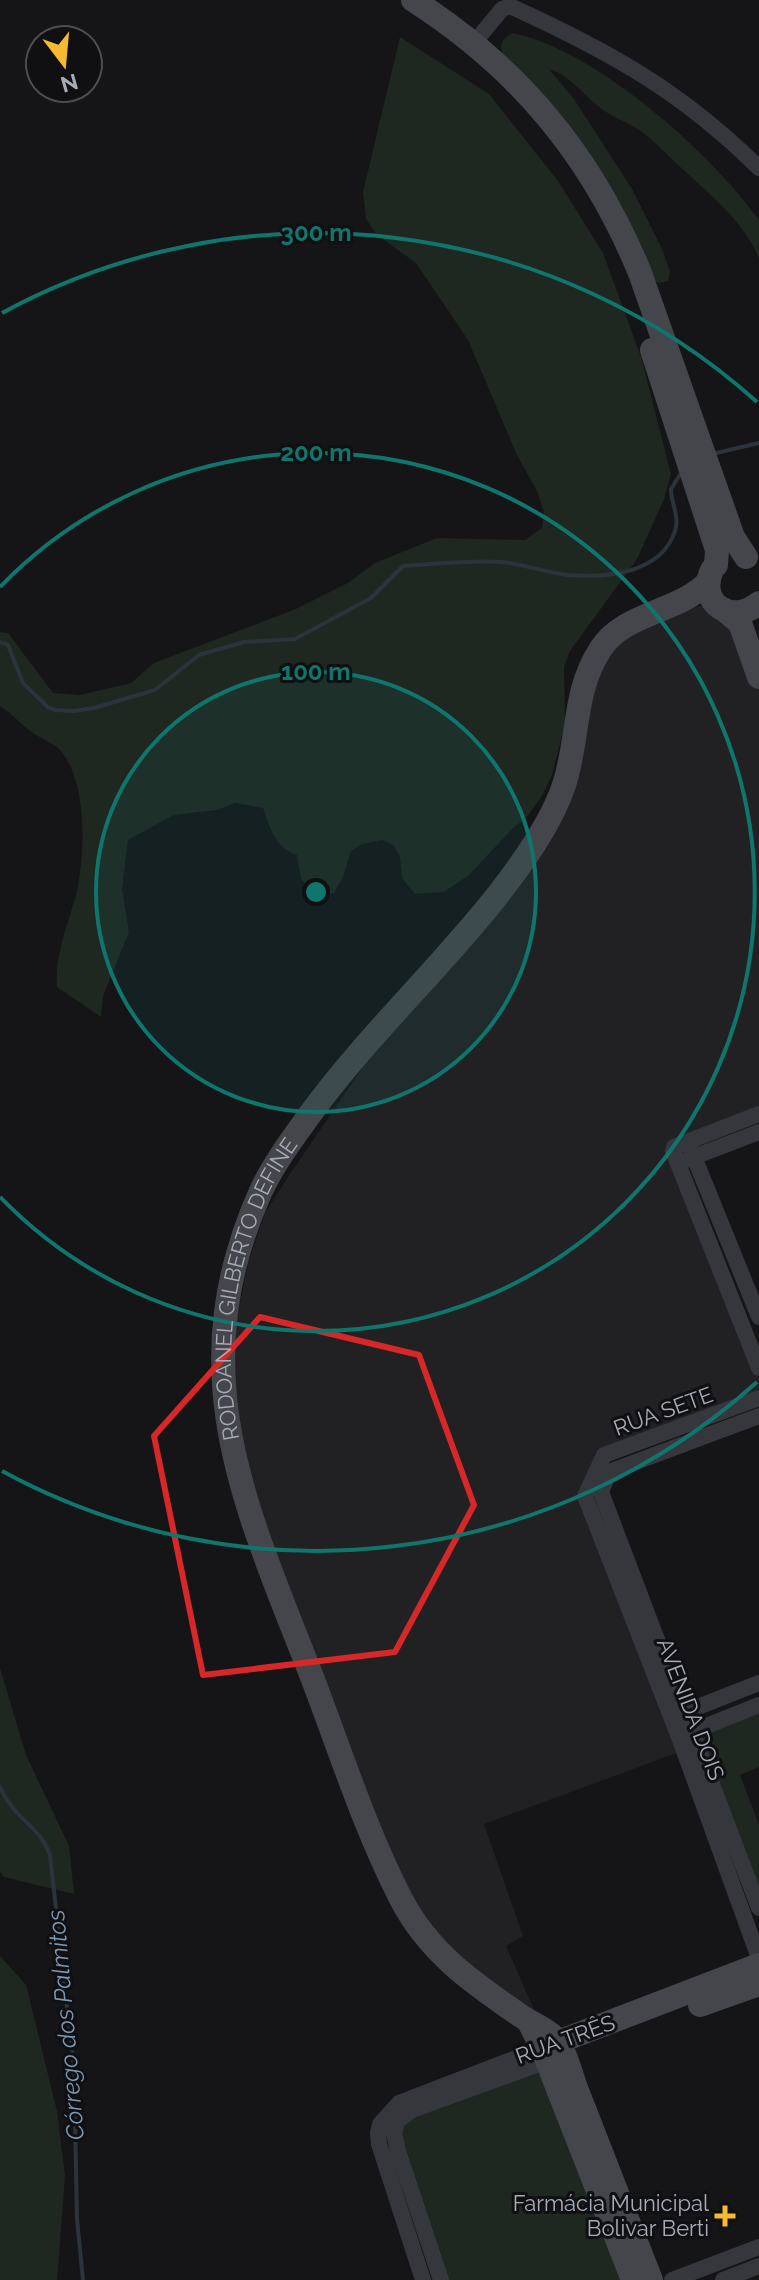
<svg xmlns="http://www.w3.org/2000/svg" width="759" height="2280" viewBox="0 0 759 2280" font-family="Raleway,sans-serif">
	<rect width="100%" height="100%" fill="#151517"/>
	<path fill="#212124" d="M 708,605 L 719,610 L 759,682 L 759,1114 L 674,1147 L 759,1374 L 759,1396 L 603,1454 L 584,1496 L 682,1751 L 484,1824 L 523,1936 L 506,1946 L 538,2019 L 467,1975 L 405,1890 L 263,1526 L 235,1420 L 233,1336 L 248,1264 L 265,1213 L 290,1174 L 384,1036 L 511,895 L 607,643 L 690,607 Z"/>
	<path fill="#1f2721" d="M 513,33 C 597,51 709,151 759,220 L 759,258 C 744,221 706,191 678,165 C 664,152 651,137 636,128 C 623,120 609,116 598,106 C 582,93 568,74 549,69 L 574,99 L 632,189 L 662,249 L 670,272 L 668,281 L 659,283 L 655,281 L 622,206 L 587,151 L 502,53 C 500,42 503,38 513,33 Z
		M 400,37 L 489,94 L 558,181 L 603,253 L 641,357 L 671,474 L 664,499 L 637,559 L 570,651 L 564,667 L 565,724 L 552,775 L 542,796 L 526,818 L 514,827 L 469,875 L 444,892 L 415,894 L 402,878 L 400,857 L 393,845 L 382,840 L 362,844 L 351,851 L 343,877 L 334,893 L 317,896 L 301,879 L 297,855 C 275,848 270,828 263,808 L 235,803 L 217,810 L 174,815 L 128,840 L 122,889 L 129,932 L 103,996 L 101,1017 L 57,987 C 54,952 71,919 78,886 C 85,848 87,779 59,749 C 52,742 41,739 33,733 C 21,725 13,714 0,706 L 0,632 L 8,633 L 53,693 L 80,695 L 131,683 L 154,663 L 296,609 L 348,583 L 375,563 L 437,538 L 525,540 L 542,528 L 544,512 L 537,491 L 517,455 L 468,340 L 416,263 L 377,235 L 366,219 L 363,192 Z
		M 0,1668 L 26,1755 L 69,1846 L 74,1894 L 4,1877 L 0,1872 Z
		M 759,1705 L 759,1767 L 740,1775 L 759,1825 L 759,1909 L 694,1732 Z
		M 0,1956 L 26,1985 L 57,2111 L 65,2176 L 57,2280 L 0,2280 Z
		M 547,2064 L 629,2280 L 442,2280 L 397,2122 Z"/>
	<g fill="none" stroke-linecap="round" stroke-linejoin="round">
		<path stroke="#2b343b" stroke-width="4" d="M 712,454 L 759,443
			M 0,642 L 8,645 L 23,683 L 48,707 L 55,710 L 74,711 L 94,708 L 155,690 L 199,655 L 244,642 L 295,639 L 371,598 L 403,566 C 436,564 469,560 502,562 C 524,564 546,573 569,575 C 606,578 661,574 675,531 C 680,517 671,503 671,489 L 681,473
			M 0,1787 C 13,1818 40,1826 50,1855 L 74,2069 L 77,2219 L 83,2280"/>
		<path stroke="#36373c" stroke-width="16" d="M 474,43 L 502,9 L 510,6 C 609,51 681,91 759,168
			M 759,1114 L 674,1147 L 673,1151 L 759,1368
			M 688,1142 L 759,1317
			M 686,1160 L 759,1132
			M 759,1398 L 604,1455 L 585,1496 L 679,1737 L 759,1958
			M 759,1416 L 609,1472 L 601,1492 L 759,1908
			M 675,1716 L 759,1683
			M 684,1735 L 759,1705
			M 423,2280 L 379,2144 L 378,2133 L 380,2124 L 399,2103 L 542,2048
			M 441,2280 L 398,2151 L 394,2133 L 397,2121 L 412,2110 L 547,2061
			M 672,2280 L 759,2247
			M 723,2280 L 759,2266"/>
		<g stroke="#44464c" stroke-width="24">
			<path d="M 413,0 C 519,68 592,156 640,273 L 733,537 L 746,557"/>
			<path d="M 652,350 L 717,550 L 716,565"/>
			<path d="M 712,570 C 697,603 732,626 759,603"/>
			<path d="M 727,612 L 740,623 L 759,677"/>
			<path d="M 700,2005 L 759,1984"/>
			<path d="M 530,2024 L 542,2048 L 633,2280"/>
			<path d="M 545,2047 L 759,1965"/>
			<path id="s1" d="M 651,2280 C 627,2218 602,2155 578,2093 C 572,2079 565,2048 555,2038 C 547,2029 531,2023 521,2016 C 473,1983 429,1953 401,1899 C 366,1831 342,1756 315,1685 C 249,1513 178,1378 260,1193 C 272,1166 291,1141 308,1117 C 365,1038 437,972 497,896 C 522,864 551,824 564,785 C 579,740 573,691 600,650 C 623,612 678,613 708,582"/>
		</g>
	</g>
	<path fill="none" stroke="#d62828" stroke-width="6" stroke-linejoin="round" d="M 260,1317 L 419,1355 L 474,1505 L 395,1652 L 203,1675 L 154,1436 Z"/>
	<circle cx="316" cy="892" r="220" fill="#0f766e" fill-opacity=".12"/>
	<g fill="none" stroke="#0f766e" stroke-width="4">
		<circle cx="316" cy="892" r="220"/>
		<path d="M0 587A439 439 0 1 1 0 1197"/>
		<path d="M757 1382A659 659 0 0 1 2 1471M2 313A659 659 0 0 1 757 402"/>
	</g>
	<path fill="#f5bb30" stroke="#101012" stroke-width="3" d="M721 2204h8v8h8v8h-8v8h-8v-8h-8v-8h8z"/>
	<g text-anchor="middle" stroke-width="6" stroke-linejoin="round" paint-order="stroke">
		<g font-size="22" fill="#a7abb8" stroke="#101012">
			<text dy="8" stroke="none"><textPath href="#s1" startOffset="1118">RODOANEL GILBERTO DEFINE</textPath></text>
			<text transform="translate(663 1411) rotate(-20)" y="8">RUA SETE</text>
			<text transform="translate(691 1709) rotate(69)" y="8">AVENIDA DOIS</text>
			<text transform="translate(565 2039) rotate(-20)" y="8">RUA TRÊS</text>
		</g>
		<g font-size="22" fill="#a7abb8" stroke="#101012" text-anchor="end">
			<text x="709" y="2211">Farmácia Municipal<tspan x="709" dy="25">Bolivar Berti</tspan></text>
		</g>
		<g font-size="24" font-style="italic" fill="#7d98b3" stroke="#101012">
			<text transform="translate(66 2025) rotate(-95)" y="8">Córrego dos Palmitos</text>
		</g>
	</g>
	<circle cx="316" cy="892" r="12" fill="#0f766e" stroke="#101012" stroke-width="4"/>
	<g font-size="24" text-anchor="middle" font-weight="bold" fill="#0f766e" stroke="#101012" stroke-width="6" stroke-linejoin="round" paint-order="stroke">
		<text x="316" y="241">300 m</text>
		<text x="316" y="461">200 m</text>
		<text x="316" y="680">100 m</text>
	</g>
	<g transform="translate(64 64) rotate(164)"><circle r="38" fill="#101012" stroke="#4c4e54" stroke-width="2"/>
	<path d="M0-6L14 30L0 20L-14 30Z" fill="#f5bb30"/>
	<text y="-12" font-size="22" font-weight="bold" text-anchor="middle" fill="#a7abb8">N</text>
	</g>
</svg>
